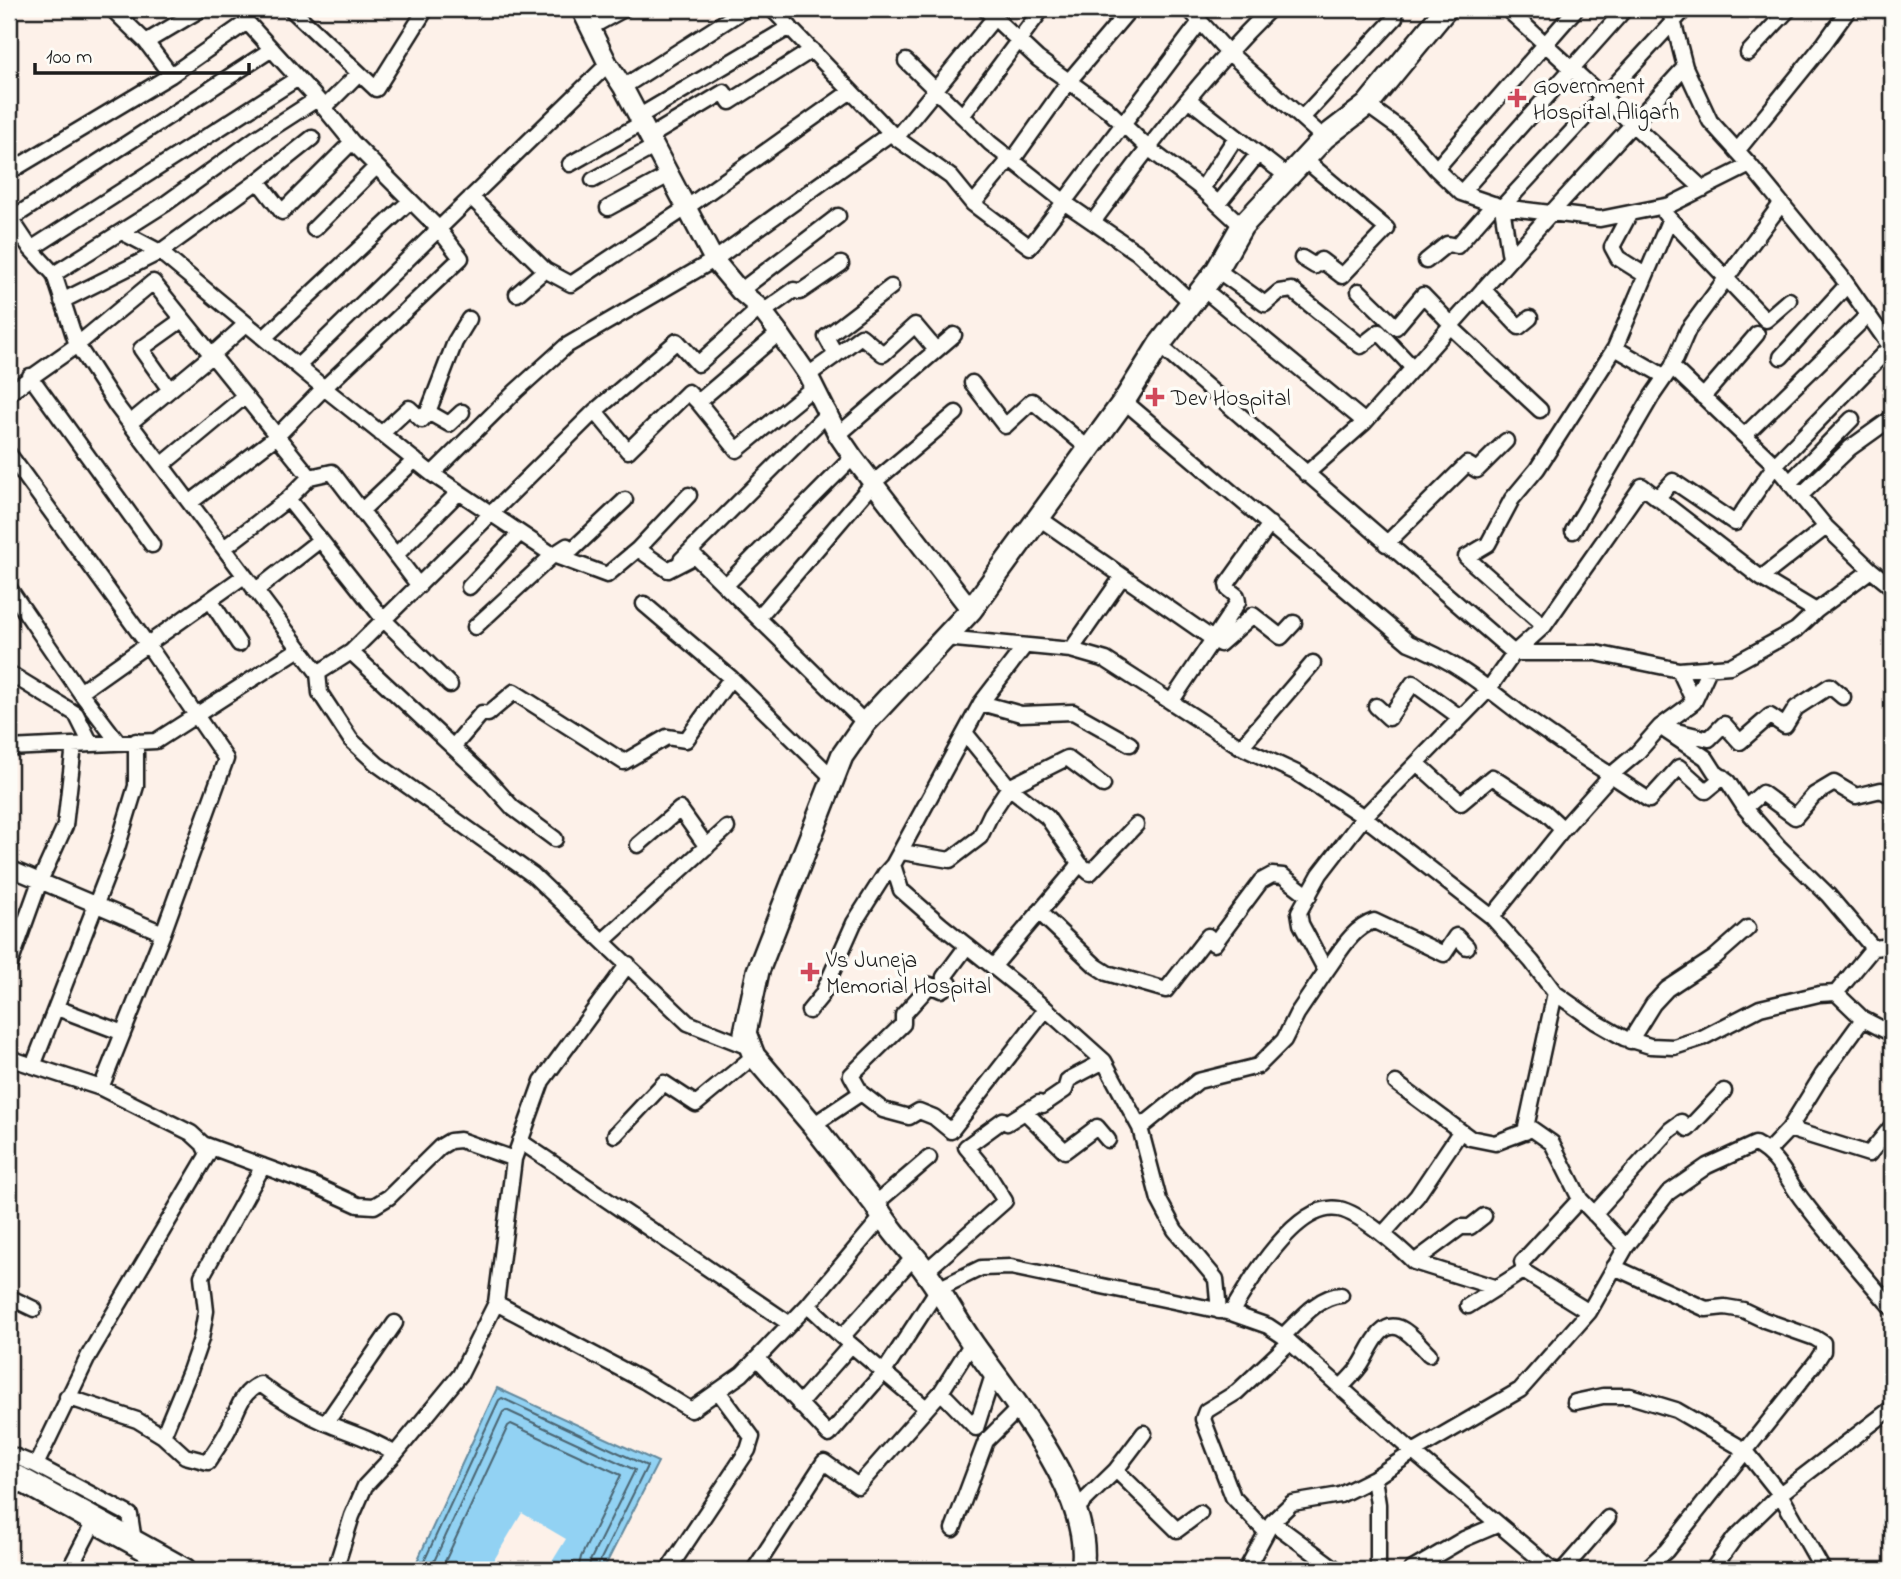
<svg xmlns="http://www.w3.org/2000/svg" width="1901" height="1579" viewBox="0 0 1901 1579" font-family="'Indie Flower',sans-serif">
	<rect width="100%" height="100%" fill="#fdf1e9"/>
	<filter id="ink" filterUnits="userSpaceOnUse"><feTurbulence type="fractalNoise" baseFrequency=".0143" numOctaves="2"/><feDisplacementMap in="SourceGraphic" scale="14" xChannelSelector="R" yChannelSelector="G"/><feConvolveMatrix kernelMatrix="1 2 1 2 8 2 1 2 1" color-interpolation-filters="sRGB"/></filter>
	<g filter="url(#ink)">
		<path fill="#92d2f3" stroke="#63899d" stroke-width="2" d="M 497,1388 L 658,1462 L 603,1570 L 413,1570 Z"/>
		<path fill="#fdf1e9" d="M 522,1513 L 566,1539 L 547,1570 L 488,1570 Z"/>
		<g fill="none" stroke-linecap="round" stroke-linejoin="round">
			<path stroke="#4b6572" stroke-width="2" d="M 420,1570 L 499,1400 L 502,1398 L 647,1466 L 598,1565 L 598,1570
				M 430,1570 L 503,1412 L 506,1410 L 635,1470 L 590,1561 L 589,1570
				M 441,1570 L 508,1426 L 511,1424 L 621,1475 L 581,1557 L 578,1570"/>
			<defs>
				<path id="minor" d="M 112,9 L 146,42 L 171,75
					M 291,9 L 376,89 L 426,9
					M 772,9 L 896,138 L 951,177 L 973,204 L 1030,247 L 1200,22
					M 985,9 L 1038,59 L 1107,109 L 1148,148 L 1202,189 L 1242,226
					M 1189,9 L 1227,51 L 1324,138
					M 1507,9 L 1703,189
					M 1667,9 L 1673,20 L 1685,67 L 1710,121 L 1750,165 L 1841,276 L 1892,349
					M 591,27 L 624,9
					M 146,42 L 198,11
					M 1748,53 L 1789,9
					M 906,61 L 990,143 L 1071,207 L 1138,253 L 1192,303
					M 623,87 L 745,9
					M 1188,99 L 1288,177
					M 1367,105 L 1403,131 L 1436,169 L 1461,193 L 1502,207 L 1600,219 L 1670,205 L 1750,165
					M 324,108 L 359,73
					M 962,116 L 1042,9
					M 638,117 L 790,27
					M 1302,118 L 1395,18
					M 649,137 L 724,92 L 730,102 L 812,50
					M 896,138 L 994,18
					M 1737,151 L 1823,45 L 1849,9
					M 1012,161 L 1069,81 L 1130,9
					M 570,164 L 642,123
					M 1436,169 L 1576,9
					M 9,172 L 171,75 L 247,22 L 317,99 L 352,142 L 438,228 L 461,258 L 324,388 L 277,436 L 191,502
					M 593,180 L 654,147
					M 258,181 L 312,138
					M 1202,189 L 1236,137
					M 1461,193 L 1625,9
					M 471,197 L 545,270
					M 973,204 L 1010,159
					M 1218,204 L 1258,154
					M 608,208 L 669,175
					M 1630,213 L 1612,247 L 1618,258 L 1645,275
					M 1665,214 L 1766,320 L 1789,300
					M 9,216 L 31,249 L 54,274 L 77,345 L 116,405 L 318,673 L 320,693 L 351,740 L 377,764 L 533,875 L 688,1023 L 751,1048
					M 11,219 L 272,49
					M 1093,222 C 1148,147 1204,74 1270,9
					M 314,229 L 376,167
					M 122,232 L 160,252 L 324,388 L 432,474 L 553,555 L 607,575 L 638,549 L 668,570 L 695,556 L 865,723
					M 31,249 L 298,78
					M 1302,258 L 1315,266 L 1321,260 L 1342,276 L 1387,229 L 1304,159
					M 1510,258 L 1502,207 L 1685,9
					M 1426,261 L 1447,244 L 1457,246 L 1494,204
					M 1217,270 L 1265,304 L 1279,292 L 1292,290 L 1361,346 L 1379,332 L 1413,368
					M 54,274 L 165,204 L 255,139 L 317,99
					M 1202,288 L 1365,422 L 1552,212 L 1685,67
					M 1483,289 L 1519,327 L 1530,318
					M 740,291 L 838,216
					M 1359,291 L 1396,327 L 1423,295 L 1452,325
					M 517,294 L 545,270 L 571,284 L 686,208 L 851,91
					M 62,301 L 160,252 L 258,181 L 282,212 L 352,142
					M 763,312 L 794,290 L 800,292 L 841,264
					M 1450,326 L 1540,410
					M 265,337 L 410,201
					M 1159,345 L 1514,653 L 1596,653 L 1679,670 L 1730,666 L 1796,630 L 1816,611 L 1871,570
					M 1615,348 L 1664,376
					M 836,355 L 861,336 L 883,354 L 915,325 L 936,350
					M 1781,357 L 1847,285
					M 298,366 L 608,64
					M 1672,367 L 1775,465 L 1826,527 L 1871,570 L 1892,587
					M 808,375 L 836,355 L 826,337 L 891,287
					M 30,376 L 152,545
					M 972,383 L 1005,426 L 1032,401 L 1089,449
					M 170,390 L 141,349 L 183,319
					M 9,393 L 77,345 L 153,282 L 310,477
					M 1703,397 L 1757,334
					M 1124,401 L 1409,643 C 1456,661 1487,688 1526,718 C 1554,738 1582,757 1611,775 L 1637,753 L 1660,727 L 1709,739 L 1724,724 L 1740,742 L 1770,716 L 1785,726 L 1796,708 L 1830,686 L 1843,697
					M 698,402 L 737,450 L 815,386
					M 595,411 L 628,451 L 688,392 L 698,402 L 779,333
					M 428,412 L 455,342 L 469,319
					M 130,423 L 212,355 L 246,324
					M 381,434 L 409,408 L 422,420 L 428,412 L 449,424 L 462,412
					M 838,435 L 954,335
					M 1745,435 L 1868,315
					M 9,454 L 148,645 L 226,759 L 163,933 L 101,1088
					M 162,465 L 245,396
					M 432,474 L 516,391 L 566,346 L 714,260 L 891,133
					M 1306,474 L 1365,422
					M 1790,482 L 1852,419
					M 1800,496 L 1850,448 L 1892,418
					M 1657,498 L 1673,481 L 1735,523 L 1775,465 L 1892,345
					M 288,499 L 384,620 L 450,685
					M 361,511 L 415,460
					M 1039,518 L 1220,644 L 1253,615 L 1281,637 L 1294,623
					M 1573,531 L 1652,396 L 1672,367 L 1688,330 L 1781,204
					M 1386,544 L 1467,464 L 1477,470 L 1506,441
					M 224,548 L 288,499 L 310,477 L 332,472 L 419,586
					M 638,549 L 689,495
					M 396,555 L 459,492
					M 681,560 L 829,412
					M 1761,578 L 1816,611
					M 725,586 L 853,457
					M 469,587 L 520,533
					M 9,588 L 80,692 L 118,742
					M 255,591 L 320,540
					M 210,600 L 239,644
					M 644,604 L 731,678
					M 758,618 L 873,483 L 956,413
					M 1544,626 L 1466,557 L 1488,544 L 1512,499 L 1537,469 L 1615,348 L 1669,221
					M 475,627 L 553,555 L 567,546 L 572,550 L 625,500
					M 945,638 L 1071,650 L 1106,660 L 1241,747 L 1297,773 L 1364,817 L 1492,917 L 1532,962 L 1555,993 L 1596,1022 L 1624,1038 L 1650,1046 L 1674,1047 L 1702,1038 L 1760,1008 L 1819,994 L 1836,993 L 1863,1019 L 1892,1034
					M 1024,647 L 981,703 L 893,865 L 901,890 L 941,925 L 1046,1009 L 1104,1061 L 1140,1128 L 1159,1200 L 1175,1230 L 1216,1279 L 1219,1311
					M 1071,650 L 1122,577
					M 351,652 L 595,411 L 677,341 L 698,364 L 760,308
					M 1679,670 L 1694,702 L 1660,727 L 1706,758 L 1715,772 L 1728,782 L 1745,808 L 1779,847 L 1828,895 L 1873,948
					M 9,673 L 76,714 L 91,744
					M 318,673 L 351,652 L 485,777 L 513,808 L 555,839
					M 80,692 L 244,576
					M 1171,702 L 1238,602 L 1237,596 L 1228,589 L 1227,584 L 1270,524
					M 1694,702 L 1710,667
					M 981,703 L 1021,714 L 1073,712 L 1130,744
					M 1376,706 L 1389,718 L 1413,683 L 1461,718
					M 966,734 L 1009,787 L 1047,817 L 1080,864 L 1090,873 L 1136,825
					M 453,747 L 482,713 L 488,714 L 514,692 L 624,762 L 667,737 L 686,740 L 731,678 L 833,778
					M 1241,747 L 1313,663
					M 9,748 L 156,741 L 299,649
					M 1417,763 L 1461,803 L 1492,777 L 1545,812 L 1563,829
					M 1745,808 L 1762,793 L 1795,817 L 1814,795 L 1834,783 L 1856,796 L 1881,790 L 1892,796
					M 638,845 L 680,809 L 707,847
					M 902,852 L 950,860 L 980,837 L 991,814 L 1009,787 L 1067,758 L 1103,785
					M 9,868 L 163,933
					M 1039,912 L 1096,966 L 1107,973 L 1166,990 L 1208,936 L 1214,944 L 1261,881 L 1272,875 L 1283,876 L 1309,896
					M 1492,917 L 1563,829 L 1611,775 L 1649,800 L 1679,767 L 1706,791 L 1723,777
					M 603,941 L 727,828
					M 9,967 L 40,881 L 65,826 L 74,745
					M 993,967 L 1080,864
					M 1326,971 C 1340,952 1351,929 1374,921 L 1444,954 L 1456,936 L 1467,947
					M 1836,993 L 1873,948 L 1892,946
					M 57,1008 L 123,1033
					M 809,1011 L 822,995 L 854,923 L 885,874 L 893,865
					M 1630,1041 L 1653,1004 L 1667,989 L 1714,958 L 1748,928
					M 9,1058 L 101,1088 L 191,1133 L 203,1144 L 208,1154 L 89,1355 L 36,1465
					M 33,1066 L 115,855 L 136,786 L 136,741
					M 1396,1083 L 1470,1138 L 1495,1143 L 1532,1129 L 1552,1143 L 1580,1199
					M 861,1093 L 883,1110 L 909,1117 L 919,1111 L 934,1117 L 951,1131 L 1046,1009
					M 1025,1112 L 1065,1151 L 1097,1127 L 1108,1140
					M 813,1125 L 861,1093 L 851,1075 L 903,1024 L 903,1015 L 930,985 L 941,990 L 950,984 L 944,977 L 967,946
					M 1140,1128 L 1198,1081 L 1258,1066 L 1284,1040 L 1297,1014 L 1326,971 L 1301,924 L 1299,912 L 1320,874 L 1364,817 L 1488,690 L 1514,653 L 1544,626 L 1642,486 L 1761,578 L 1826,527
					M 1789,1129 L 1869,1154 L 1892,1126
					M 1525,1132 L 1555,993
					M 615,1135 L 664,1083 L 696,1104 L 754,1056
					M 520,1141 L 790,1324
					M 203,1144 L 314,1185 L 358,1205 L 374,1206 L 389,1197 L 440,1147 L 450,1141 L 460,1140 L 514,1159
					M 1768,1151 L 1789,1129 L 1823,1074 L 1863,1019
					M 875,1204 L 929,1158
					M 1594,1214 L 1670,1130 L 1681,1122 L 1688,1129 L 1724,1091
					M 1383,1234 L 1417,1196 L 1460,1132
					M 1414,1262 L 1497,1288
					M 1522,1262 L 1580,1199 L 1626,1247
					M 1614,1267 L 1706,1309 L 1725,1307 L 1743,1310 L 1764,1320 L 1815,1338 L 1823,1343 L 1823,1351 L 1816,1362 L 1666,1551 L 1645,1570
					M 926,1271 L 1005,1201 L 986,1171 L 966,1147 L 1003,1120 L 1007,1123 L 1039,1103 L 1043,1105 L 1065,1090 L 1068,1080 L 1104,1061
					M 9,1297 L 34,1309
					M 496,1303 L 514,1159 L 542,1081 L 628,964
					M 808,1305 L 842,1337 L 926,1408
					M 1468,1306 L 1523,1271 L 1589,1312
					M 1231,1313 C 1249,1282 1297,1201 1339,1209 C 1360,1213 1399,1247 1414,1262 L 1461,1227 L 1470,1227 L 1484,1216
					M 1283,1336 C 1299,1321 1318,1296 1341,1295
					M 842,1337 L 914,1257
					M 757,1358 L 829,1435 L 884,1372 L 938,1289 L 981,1268 L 1011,1267 L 1231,1313 L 1268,1326 L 1283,1336 L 1413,1452 L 1553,1570
					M 1342,1386 C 1348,1380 1355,1373 1360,1366 C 1369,1354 1379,1319 1400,1328 C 1411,1333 1421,1346 1429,1354
					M 941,1392 L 976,1428 L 994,1372
					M 67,1397 L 137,1420 L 163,1436 L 185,1456 L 208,1462 C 215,1451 223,1440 229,1428 C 238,1410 240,1393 260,1384 C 280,1399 302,1413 326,1423 C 353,1434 370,1438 395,1454
					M 1575,1402 L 1603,1396 L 1630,1396 L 1676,1410 L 1745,1450 L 1780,1494 L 1892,1408
					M 799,1404 L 851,1345
					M 326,1423 L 395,1323
					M 163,1436 L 190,1371 L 201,1339 L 206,1311 L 202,1276 L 263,1166
					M 9,1454 L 36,1465 L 130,1515 L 134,1541
					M 1116,1470 L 1177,1530 L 1200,1513
					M 1374,1478 L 1378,1504 L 1378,1570
					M 9,1495 L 20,1479
					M 1077,1508 L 1116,1470 L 1144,1433
					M 1272,1522 L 1337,1570
					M 953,1529 L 986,1441 L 1020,1407
					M 1266,1532 L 1233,1497 L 1203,1419 L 1206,1411 L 1237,1392 L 1290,1342
					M 69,1570 L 95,1520
					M 335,1570 L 352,1516 L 365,1486 L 395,1454 L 460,1375 L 496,1303 L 644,1381 L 691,1410 L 742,1374 L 808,1305 L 882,1217
					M 668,1570 L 748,1450 L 752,1437 L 718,1391
					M 754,1570 L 824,1462 L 858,1486 L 941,1392 L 972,1343
					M 1246,1570 L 1272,1522 L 1292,1503 L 1340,1495 L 1374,1478 L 1413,1452 L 1520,1390 L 1589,1312 L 1626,1247 L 1668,1193 L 1707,1166 L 1755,1144 C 1780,1157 1787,1181 1804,1202 C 1832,1239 1862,1273 1892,1308
					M 1411,1570 L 1464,1539 L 1497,1525
					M 1563,1570 L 1608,1518
					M 1712,1570 L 1734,1539 L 1780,1494 L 1823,1570"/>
				<path id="tertiary" d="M 581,9 L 608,64 L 623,87 L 714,260 L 740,291 L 760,308 L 779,333 L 808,375 L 838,435 L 853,457 L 971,610"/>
				<path id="secondary" d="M 1082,1570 C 1095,1497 1013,1401 973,1344 C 957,1321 943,1295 926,1272 C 910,1249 888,1229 875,1204 L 813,1125 L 754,1056 L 745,1033 L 758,971 L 842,756 L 865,723 L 971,610 L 1124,401 L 1159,345 L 1217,270 L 1242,226 L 1324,138 L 1367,105 L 1446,9"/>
				<path id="primary" d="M 9,1475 L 20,1479 L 184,1570"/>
			</defs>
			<use href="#minor" stroke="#1c1c1c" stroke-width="19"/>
			<use href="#tertiary" stroke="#1c1c1c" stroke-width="23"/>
			<use href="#secondary" stroke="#1c1c1c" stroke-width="26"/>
			<use href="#primary" stroke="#1c1c1c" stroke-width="28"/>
			<use href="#minor" stroke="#fdfcf7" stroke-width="14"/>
			<use href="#tertiary" stroke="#fdfcf7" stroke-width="18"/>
			<use href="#secondary" stroke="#fdfcf7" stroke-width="21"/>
			<use href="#primary" stroke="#fdfcf7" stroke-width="23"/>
		</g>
	</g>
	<g fill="#d1495b" stroke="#fdfcf7" stroke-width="2.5">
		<path d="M1513.5 87.5h7v7h7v7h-7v7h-7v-7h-7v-7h7z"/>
		<path d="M1151.5 386.5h7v7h7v7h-7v7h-7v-7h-7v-7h7z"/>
		<path d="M806.5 961.5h7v7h7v7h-7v7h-7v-7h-7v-7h7z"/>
	</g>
	<g text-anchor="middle" stroke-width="7" stroke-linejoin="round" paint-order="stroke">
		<g font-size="23" fill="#1c1c1c" stroke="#fdfcf7" text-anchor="start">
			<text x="1533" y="93">Government<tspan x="1533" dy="26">Hospital Aligarh</tspan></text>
			<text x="1171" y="405">Dev Hospital</text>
			<text x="826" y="967">Vs Juneja<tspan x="826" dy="26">Memorial Hospital</tspan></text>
		</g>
	</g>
	<rect width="1901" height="1579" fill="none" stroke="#fdfcf7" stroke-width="35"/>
	<rect x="18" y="18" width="1866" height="1544" fill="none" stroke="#1c1c1c" stroke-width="2.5" filter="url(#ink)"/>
	<path d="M35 63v10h214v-10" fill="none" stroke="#1c1c1c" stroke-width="3.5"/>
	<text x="46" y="63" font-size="21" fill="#1c1c1c" stroke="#fdfcf7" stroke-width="5" paint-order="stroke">100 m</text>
</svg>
